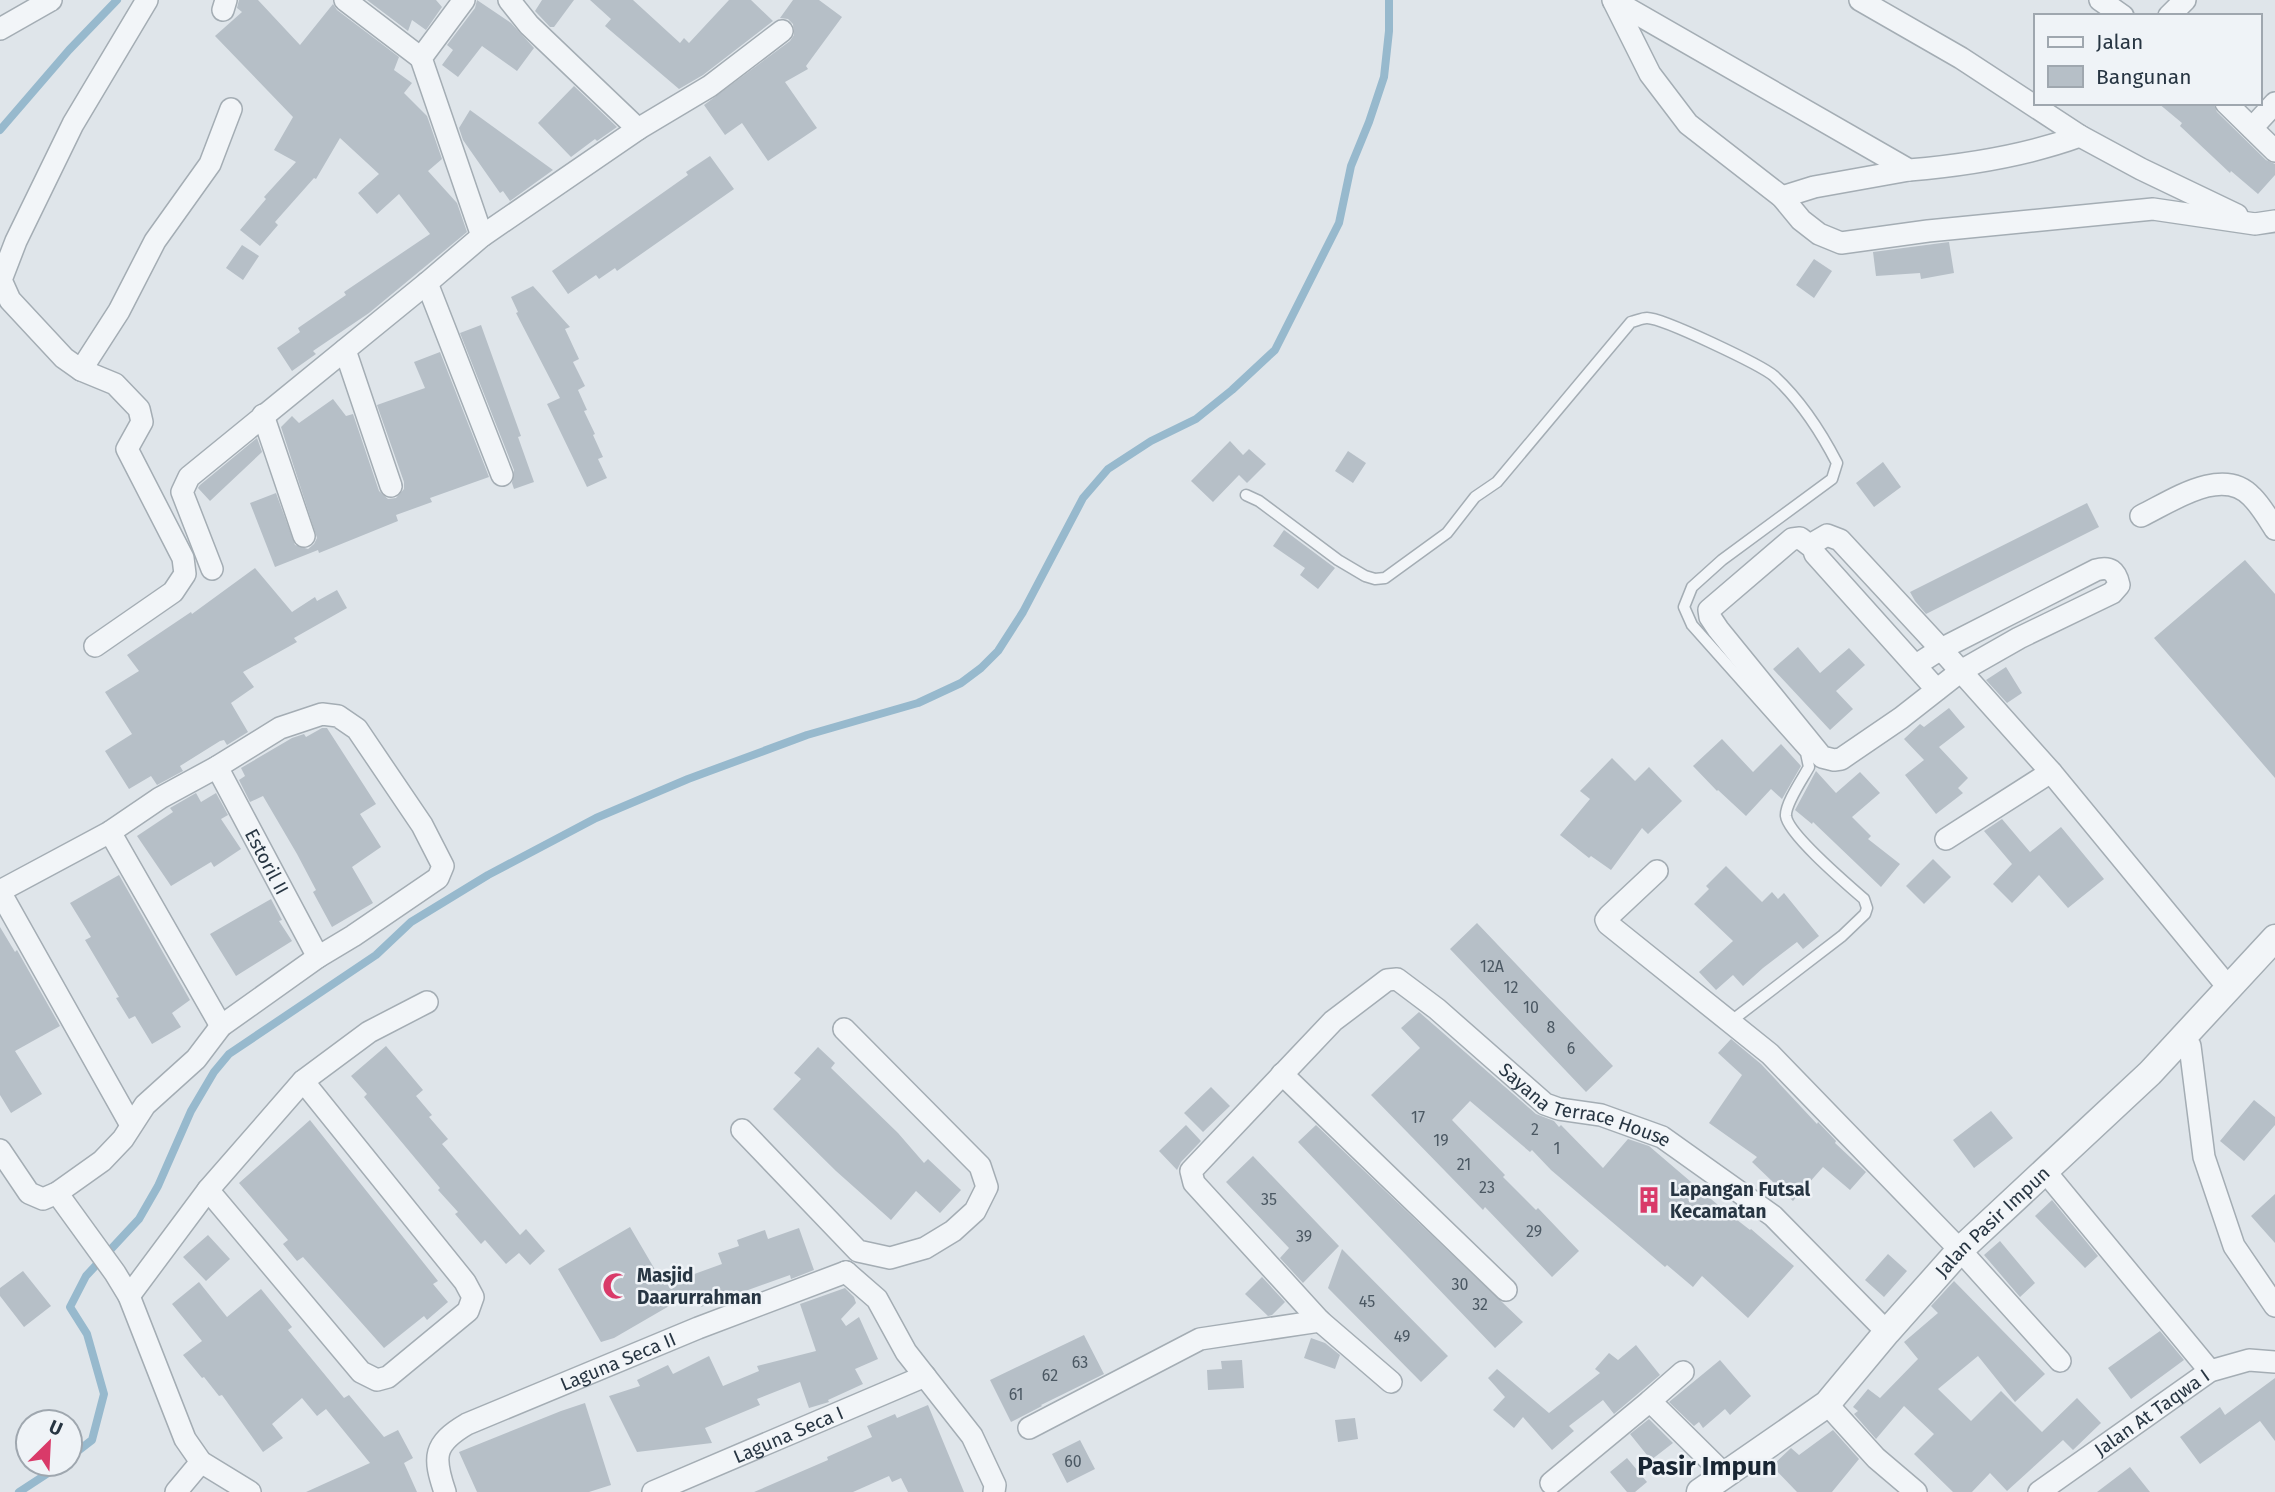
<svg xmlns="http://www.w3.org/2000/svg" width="2275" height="1492" viewBox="0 0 2275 1492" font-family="'Fira Sans',sans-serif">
	<rect width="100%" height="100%" fill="#dfe5ea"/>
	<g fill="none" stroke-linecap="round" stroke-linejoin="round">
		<path stroke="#97b9cd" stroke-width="8" d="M 0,130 L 69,50 L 117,0
			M 70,1457 L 92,1440 L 104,1394 L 87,1334 L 70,1307 L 86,1276 L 139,1219 L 158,1186 L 191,1111 L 214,1072 L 229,1054 L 376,955 L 411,922 L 488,875 L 596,818 L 688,779 L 807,735 L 918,703 L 961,683 L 981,668 L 998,651 L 1023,612 L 1083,498 L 1108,469 L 1151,441 L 1196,419 L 1232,390 L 1275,350 L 1339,223 L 1351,166 L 1369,122 L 1384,77 L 1389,31 L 1389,0
			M 19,1492 L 62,1464"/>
	</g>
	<path fill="#b6bfc7" d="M 239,0 L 258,0 L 300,45 L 333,4 L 337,10 L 399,57 L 394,70 L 412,83 L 404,93 L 427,116 L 442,159 L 428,171 L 457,203 L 467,232 L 369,313 L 313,351 L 316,354 L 292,371 L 277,348 L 300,332 L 298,328 L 346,295 L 344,292 L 430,234 L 399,194 L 377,214 L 358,193 L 379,174 L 340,138 L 316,179 L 314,178 L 275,222 L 278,225 L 260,246 L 240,230 L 266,199 L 264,197 L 296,162 L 274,150 L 293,117 L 215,36 L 242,12 L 237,8 Z
		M 367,0 L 436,0 L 442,7 L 426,30 L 412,20 L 408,31 Z
		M 477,0 L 511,23 L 534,48 L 517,71 L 482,46 L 458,77 L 442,65 L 453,50 L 447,45 L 475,8 Z
		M 542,0 L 574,0 L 554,27 L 550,27 L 535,11 Z
		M 590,0 L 633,0 L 680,43 L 684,38 L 689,43 L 729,0 L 751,0 L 773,21 L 703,75 L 679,89 L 605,26 L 611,19 Z
		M 793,0 L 819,0 L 842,17 L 806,66 L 808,69 L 785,82 L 817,128 L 768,161 L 742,123 L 725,135 L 704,105 L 790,41 L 794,35 L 793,24 L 788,19 L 780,18 Z
		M 574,86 L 617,127 L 597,141 L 595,139 L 571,157 L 538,123 Z
		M 2158,103 L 2213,103 L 2217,112 L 2266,160 L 2275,164 L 2275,175 L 2258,194 L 2231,171 L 2230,173 L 2180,126 L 2182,123 Z
		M 470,110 L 553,170 L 510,201 L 503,191 L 500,193 L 463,140 L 459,128 Z
		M 710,156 L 734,189 L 617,271 L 615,268 L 599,279 L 596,275 L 568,294 L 552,271 L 688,175 L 686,172 Z
		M 1949,242 L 1954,273 L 1921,279 L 1920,273 L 1876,276 L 1873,252 Z
		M 242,245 L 259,256 L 243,280 L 226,268 Z
		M 1814,259 L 1832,271 L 1814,298 L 1796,285 Z
		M 533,286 L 570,327 L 565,329 L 579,359 L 573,362 L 585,386 L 578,390 L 587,410 L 584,411 L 595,434 L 593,435 L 603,457 L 598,459 L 607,478 L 587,487 L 547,404 L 560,398 L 516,313 L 518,312 L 511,297 Z
		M 481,325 L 521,436 L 518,437 L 534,482 L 514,489 L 512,483 L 514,470 L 460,333 Z
		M 440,352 L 489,477 L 430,498 L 432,502 L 396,515 L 398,521 L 319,553 L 318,550 L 275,567 L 250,503 L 276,493 L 295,545 L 308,549 L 314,544 L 317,538 L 281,427 L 292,416 L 299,423 L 333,399 L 346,416 L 353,414 L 379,491 L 388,499 L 396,498 L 404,489 L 404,482 L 377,405 L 425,388 L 414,362 Z
		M 257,438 L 262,452 L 210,501 L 198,488 L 200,485 Z
		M 1230,441 L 1243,455 L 1249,449 L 1266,464 L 1247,483 L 1239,475 L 1213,502 L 1191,481 Z
		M 1348,451 L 1366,463 L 1353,483 L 1335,471 Z
		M 1883,462 L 1901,487 L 1874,507 L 1856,483 Z
		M 2087,503 L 2099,527 L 1926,614 L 1915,601 L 1910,592 Z
		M 1284,530 L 1335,568 L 1318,589 L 1300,575 L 1305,568 L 1273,546 Z
		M 2245,560 L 2275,594 L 2275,778 L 2154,638 Z
		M 255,568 L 292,612 L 315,597 L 317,601 L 337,590 L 347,608 L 294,638 L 297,642 L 243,672 L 254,687 L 231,703 L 248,732 L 227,745 L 224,740 L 220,741 L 180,766 L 183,771 L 157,785 L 151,776 L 129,789 L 105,751 L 132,734 L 105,692 L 139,671 L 127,655 L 191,612 L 192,614 Z
		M 1798,647 L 1820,673 L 1849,648 L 1865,665 L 1836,691 L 1853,709 L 1830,730 L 1773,669 Z
		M 2006,667 L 2022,693 L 2007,703 L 1986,680 Z
		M 1949,708 L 1965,727 L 1939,747 L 1968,778 L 1958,788 L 1963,793 L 1936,814 L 1905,775 L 1924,760 L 1904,739 L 1920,724 L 1924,727 Z
		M 322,728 L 327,728 L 376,804 L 360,814 L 381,847 L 352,867 L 373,903 L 332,927 L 313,892 L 316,890 L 297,854 L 263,796 L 250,802 L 239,780 L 245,776 L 241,768 L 292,738 L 304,734 L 306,737 Z
		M 1722,739 L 1753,772 L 1781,744 L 1801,766 L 1782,799 L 1771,789 L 1746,816 L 1718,790 L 1717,791 L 1693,766 Z
		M 1612,758 L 1635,781 L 1649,767 L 1682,801 L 1648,834 L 1642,828 L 1611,870 L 1591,856 L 1589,858 L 1560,835 L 1590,799 L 1580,791 Z
		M 1816,771 L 1836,793 L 1860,772 L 1880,793 L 1852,817 L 1871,836 L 1868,839 L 1900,864 L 1881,887 L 1813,822 L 1812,824 L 1795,810 Z
		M 196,793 L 201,802 L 216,793 L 228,815 L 221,819 L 241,849 L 214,867 L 211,862 L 171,886 L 137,836 L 173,812 L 170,808 Z
		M 2002,819 L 2030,852 L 2061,827 L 2104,879 L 2068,908 L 2039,875 L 2012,903 L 1993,884 L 2012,864 L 1984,831 Z
		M 1933,859 L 1951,877 L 1924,904 L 1906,886 Z
		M 1726,866 L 1762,902 L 1772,892 L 1778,899 L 1784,893 L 1819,936 L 1803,949 L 1797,942 L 1763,968 L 1743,986 L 1733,975 L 1716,990 L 1699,972 L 1733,941 L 1694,904 L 1709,889 L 1706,886 Z
		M 119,875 L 190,1000 L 172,1013 L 181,1027 L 152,1044 L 135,1016 L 129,1019 L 116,998 L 119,997 L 85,940 L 91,937 L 70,903 Z
		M 271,899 L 282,920 L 279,921 L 292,941 L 236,976 L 210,934 Z
		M 1477,923 L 1613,1066 L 1586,1092 L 1450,949 Z
		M 0,927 L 15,952 L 17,950 L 60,1026 L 15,1051 L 42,1094 L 11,1113 L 0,1095 Z
		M 1419,1012 L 1536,1114 L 1554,1121 L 1559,1127 L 1561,1125 L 1603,1168 L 1628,1139 L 1649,1146 L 1718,1205 L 1750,1230 L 1751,1229 L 1794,1266 L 1748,1318 L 1702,1276 L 1693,1287 L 1667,1265 L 1665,1267 L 1551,1170 L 1532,1150 L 1530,1152 L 1470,1101 L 1452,1120 L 1505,1175 L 1503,1177 L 1536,1210 L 1538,1208 L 1579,1251 L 1552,1277 L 1485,1207 L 1483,1210 L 1371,1095 L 1420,1048 L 1401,1028 Z
		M 1731,1039 L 1761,1064 L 1817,1124 L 1818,1122 L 1836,1141 L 1835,1143 L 1866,1172 L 1850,1190 L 1823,1167 L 1793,1201 L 1752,1162 L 1757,1157 L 1709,1123 L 1742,1075 L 1718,1053 Z
		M 386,1046 L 423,1090 L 416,1096 L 432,1115 L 429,1117 L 448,1139 L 442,1144 L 520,1235 L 526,1229 L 545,1251 L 530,1265 L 519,1253 L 506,1264 L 485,1240 L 481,1244 L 455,1214 L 458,1212 L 438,1190 L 440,1188 L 364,1097 L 367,1094 L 351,1076 Z
		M 818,1047 L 835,1063 L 831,1068 L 898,1133 L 924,1163 L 928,1159 L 961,1190 L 940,1213 L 916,1191 L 891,1220 L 836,1171 L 773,1109 L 801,1079 L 794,1073 Z
		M 1211,1087 L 1230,1106 L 1203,1132 L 1184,1113 Z
		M 2254,1100 L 2275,1117 L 2275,1125 L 2244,1161 L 2220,1141 Z
		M 1991,1111 L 2013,1138 L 1974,1168 L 1953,1140 Z
		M 310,1120 L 438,1281 L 433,1284 L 448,1302 L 427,1320 L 424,1316 L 384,1348 L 303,1257 L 297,1261 L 283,1244 L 288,1240 L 239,1183 Z
		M 1186,1125 L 1201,1141 L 1181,1162 L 1177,1170 L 1159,1151 Z
		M 1316,1125 L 1523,1322 L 1495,1348 L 1298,1142 Z
		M 1253,1156 L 1339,1246 L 1303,1283 L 1280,1258 L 1289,1248 L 1226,1182 Z
		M 2275,1194 L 2275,1243 L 2251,1216 Z
		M 2052,1200 L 2098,1256 L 2085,1268 L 2035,1216 Z
		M 630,1227 L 664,1285 L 722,1264 L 718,1253 L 739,1246 L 737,1240 L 765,1230 L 768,1239 L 799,1228 L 814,1270 L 791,1279 L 790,1275 L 701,1307 L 695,1291 L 614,1338 L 601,1342 L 558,1269 Z
		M 208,1235 L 230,1259 L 206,1281 L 183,1257 Z
		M 2000,1241 L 2035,1283 L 2020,1297 L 1984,1255 Z
		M 1342,1249 L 1448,1356 L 1421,1382 L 1328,1288 Z
		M 1888,1254 L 1907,1271 L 1884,1297 L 1865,1280 Z
		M 23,1271 L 51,1306 L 24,1327 L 0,1296 L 0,1288 Z
		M 1262,1277 L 1285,1302 L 1272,1315 L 1268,1316 L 1245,1294 Z
		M 1954,1281 L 2045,1374 L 2015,1402 L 1978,1356 L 1938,1389 L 1971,1421 L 2001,1391 L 2042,1432 L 2077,1398 L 2101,1423 L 2073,1450 L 2063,1440 L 2007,1491 L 1990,1473 L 1972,1492 L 1953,1492 L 1914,1454 L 1934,1434 L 1904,1406 L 1876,1439 L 1854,1414 L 1858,1411 L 1853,1407 L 1868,1389 L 1880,1398 L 1918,1359 L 1904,1342 L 1938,1313 L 1931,1306 Z
		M 199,1282 L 227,1317 L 261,1289 L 292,1327 L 288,1330 L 344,1398 L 349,1395 L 384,1437 L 398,1430 L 413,1458 L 404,1463 L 417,1492 L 306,1492 L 370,1463 L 326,1409 L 317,1416 L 302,1398 L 272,1424 L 283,1438 L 263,1452 L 222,1395 L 219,1396 L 204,1377 L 202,1378 L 183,1355 L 202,1341 L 172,1304 Z
		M 845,1288 L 854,1297 L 856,1303 L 841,1319 L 846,1326 L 859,1317 L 878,1359 L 855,1369 L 863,1384 L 828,1400 L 829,1402 L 809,1408 L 800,1382 L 757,1399 L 760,1405 L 705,1428 L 712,1443 L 637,1452 L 609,1396 L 640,1386 L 637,1380 L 668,1365 L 673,1374 L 709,1356 L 723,1386 L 759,1371 L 757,1366 L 816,1351 L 800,1304 Z
		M 2160,1331 L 2184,1360 L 2131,1399 L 2108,1368 Z
		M 1084,1335 L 1104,1374 L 1041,1405 L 1042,1406 L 1011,1422 L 990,1380 Z
		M 1311,1338 L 1325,1343 L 1340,1355 L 1335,1369 L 1304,1358 Z
		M 1636,1345 L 1660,1375 L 1614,1414 L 1603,1400 L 1569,1426 L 1574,1431 L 1552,1450 L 1523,1417 L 1514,1428 L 1493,1410 L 1505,1397 L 1488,1378 L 1497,1369 L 1549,1413 L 1600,1373 L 1595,1369 L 1609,1353 L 1618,1360 Z
		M 1242,1360 L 1244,1388 L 1208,1390 L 1207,1370 L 1222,1369 L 1221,1361 Z
		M 1720,1360 L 1751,1396 L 1730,1415 L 1725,1409 L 1703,1428 L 1699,1422 L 1694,1426 L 1669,1402 Z
		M 2275,1378 L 2275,1441 L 2260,1421 L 2200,1464 L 2180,1437 L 2220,1407 L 2225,1415 Z
		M 585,1403 L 611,1485 L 589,1492 L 477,1492 L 459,1452 L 561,1411 Z
		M 928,1405 L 964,1492 L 908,1492 L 901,1478 L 892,1482 L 889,1476 L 853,1492 L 754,1492 L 828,1460 L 827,1457 L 872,1437 L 867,1426 L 895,1414 L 897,1418 Z
		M 1355,1418 L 1358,1439 L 1338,1442 L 1335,1420 Z
		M 1649,1419 L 1673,1443 L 1651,1460 L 1630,1434 Z
		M 1833,1430 L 1859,1459 L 1832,1492 L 1797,1492 L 1772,1466 L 1791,1448 L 1799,1455 Z
		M 1080,1440 L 1095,1469 L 1067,1483 L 1052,1454 Z
		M 1627,1458 L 1647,1482 L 1635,1492 L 1627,1492 L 1610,1472 Z
		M 2130,1467 L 2150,1492 L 2097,1492 Z"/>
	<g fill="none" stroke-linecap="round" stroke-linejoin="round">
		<defs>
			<path id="service" d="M 1246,495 L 1259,501 L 1338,560 L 1365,576 L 1375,579 L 1385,578 L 1447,533 L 1475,497 L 1497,482 L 1631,322 C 1636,321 1642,318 1647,318 C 1663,318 1761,365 1774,376 C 1800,400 1821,432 1837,463 L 1832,479 L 1722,560 L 1692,587 L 1684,607 L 1692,625 L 1806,753 L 1809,767 C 1803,778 1785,804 1786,816 C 1788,834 1848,885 1864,899 L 1867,908 L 1865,914 L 1842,936 L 1730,1022"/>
			<g id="minor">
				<path d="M 345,0 L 421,58"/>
				<path d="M 464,0 L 421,58 L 482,236"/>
				<path d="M 509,0 L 529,25 L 638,129 L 710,86 L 782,31"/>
				<path d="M 1613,0 L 1909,170 C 1968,165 2025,156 2080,136"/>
				<path d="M 1860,0 L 1961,58 L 2080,136 L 2141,169 L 2237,215"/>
				<path d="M 2100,0 L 2123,16"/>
				<path d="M 1614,2 L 1650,74 L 1688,124 L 1782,197 L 1801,220 L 1819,234 L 1841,243 L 1928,231 L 2153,209 L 2255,224 L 2275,221"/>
				<path d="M 223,10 L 226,0"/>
				<path d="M 2169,16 L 2185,0"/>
				<path d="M 0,29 L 51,0"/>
				<path d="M 2226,103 L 2275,151"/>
				<path d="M 2252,128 L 2275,103"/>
				<path d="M 1782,197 L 1814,187 L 1909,170"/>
				<path d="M 427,283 L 502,475"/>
				<path d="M 345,350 L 391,486"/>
				<path d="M 81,370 L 119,311 L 155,241 L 210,164 L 231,109"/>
				<path d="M 263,415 L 304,536"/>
				<path d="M 2141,516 C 2172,501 2223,465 2252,497 C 2261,506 2268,518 2275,529"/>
				<path d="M 1813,548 L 1815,542 L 1827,535 L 1840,540 L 1941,649 L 2051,772 L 2228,987"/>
				<path d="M 212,569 L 182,492 L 189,477 L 427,283 L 482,236 L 638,129"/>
				<path d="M 95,646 L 173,592 L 185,574 L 183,558 L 127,449 L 142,422 L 139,409 L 115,384 L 81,370 L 64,358 L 10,300 L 1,280 L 16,241 L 73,124 L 147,0"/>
				<path d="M 1916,665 L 1941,649 L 2096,570 C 2110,566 2116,571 2119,585 L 2112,593 L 2019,638 L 1961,671 L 1901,718 L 1841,759 L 1834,760 L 1822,757 L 1718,629 L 1710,617 L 1709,610 L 1792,539 L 1800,538 L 1813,548 L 1815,554 L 1937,690"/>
				<path id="s1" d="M 217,767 L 318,957"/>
				<path d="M 110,832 L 221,1026"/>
				<path d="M 1946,839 L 2051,772"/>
				<path d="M 1657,871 L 1609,916 L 1606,920 L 1608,924 L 1770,1054 L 1960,1250 L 2060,1361"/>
				<path d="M 0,891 L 110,832 L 160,798 L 217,767 L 280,728 L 322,714 L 338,716 L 357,729 L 422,825 L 443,866 L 438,878 L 353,936 L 318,957 L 221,1026 L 196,1059 L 145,1105 L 123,1139 L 102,1161 L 57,1193 L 43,1199 L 29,1193 L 0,1150"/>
				<path d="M 0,892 L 131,1125"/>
				<path d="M 2181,1039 L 2190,1046 L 2204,1157 L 2234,1246 L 2275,1306"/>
				<path d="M 1282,1074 L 1506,1290"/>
				<path d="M 742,1130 L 858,1251 L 890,1258 L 925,1248 L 953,1231 L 975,1211 L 987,1187 L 980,1166 L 844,1029"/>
				<path d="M 2044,1170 L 2210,1371"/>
				<path d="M 208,1190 L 361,1372 L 377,1380 L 388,1377 L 468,1311 L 473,1297 L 465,1282 L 303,1081"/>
				<path d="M 57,1193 L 115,1273 L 129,1296 L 185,1439 L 201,1462 L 250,1492"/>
				<path d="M 846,1272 L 877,1299 L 906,1352 L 972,1436 L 995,1485 L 994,1492"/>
				<path d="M 129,1296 L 208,1190 L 303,1081 L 369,1032 L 427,1002"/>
				<path id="s2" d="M 1391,1382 L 1320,1321 L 1194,1183 L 1191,1171 L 1333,1021 L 1387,980 L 1397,979 L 1437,1009 L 1545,1104 L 1559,1109 L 1601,1115 L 1662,1137 L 1773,1216 L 1887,1332"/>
				<path d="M 1650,1401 L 1683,1372"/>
				<path d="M 1827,1404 L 1876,1458 L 1916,1492"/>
				<path d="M 1029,1428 L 1200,1339 L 1320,1321"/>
				<path d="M 1551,1483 L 1650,1401 L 1725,1475"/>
				<path d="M 176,1492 L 201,1462"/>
				<path id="s3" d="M 445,1492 C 433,1457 433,1444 467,1424 L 698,1328 L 846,1272"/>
				<path id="s4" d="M 653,1492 L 925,1376"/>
				<path id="s5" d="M 2039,1492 L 2210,1371 L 2249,1360 L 2275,1362"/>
			</g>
			<g id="tertiary">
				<path id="s6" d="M 1700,1492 L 1827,1404 L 1887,1332 L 1960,1250 L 2150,1073 L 2275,938"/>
			</g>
		</defs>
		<use href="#service" stroke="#a4adb4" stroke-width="13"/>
		<use href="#minor" stroke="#a4adb4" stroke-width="24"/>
		<use href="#tertiary" stroke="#a4adb4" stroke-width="29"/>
		<use href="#service" stroke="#f2f5f8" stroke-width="10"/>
		<use href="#minor" stroke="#f2f5f8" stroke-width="21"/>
		<use href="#tertiary" stroke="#f2f5f8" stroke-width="26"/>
	</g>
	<defs>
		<symbol id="building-bare" viewBox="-9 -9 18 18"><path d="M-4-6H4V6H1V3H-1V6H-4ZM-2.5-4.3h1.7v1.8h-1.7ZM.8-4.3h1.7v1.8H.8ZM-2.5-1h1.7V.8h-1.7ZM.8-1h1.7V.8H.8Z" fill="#d93a69" stroke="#eff3f7" stroke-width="2.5" paint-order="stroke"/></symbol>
		<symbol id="mosque-bare" viewBox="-9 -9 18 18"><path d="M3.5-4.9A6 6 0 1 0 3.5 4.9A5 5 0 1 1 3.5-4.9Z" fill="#d93a69" stroke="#eff3f7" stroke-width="2.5" paint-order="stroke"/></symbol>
	</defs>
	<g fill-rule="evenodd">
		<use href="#building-bare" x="1630" y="1181" width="38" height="38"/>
		<use href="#mosque-bare" x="597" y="1267" width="38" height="38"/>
	</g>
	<g text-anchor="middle" stroke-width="5" stroke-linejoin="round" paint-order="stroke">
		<g font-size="16" fill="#4b5863">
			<text x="1492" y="972">12A</text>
			<text x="1511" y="993">12</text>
			<text x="1531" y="1013">10</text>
			<text x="1551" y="1033">8</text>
			<text x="1571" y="1054">6</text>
			<text x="1418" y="1123">17</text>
			<text x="1535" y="1135">2</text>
			<text x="1441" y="1146">19</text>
			<text x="1557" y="1154">1</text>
			<text x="1464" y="1170">21</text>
			<text x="1487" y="1193">23</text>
			<text x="1269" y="1205">35</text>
			<text x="1534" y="1237">29</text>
			<text x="1304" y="1242">39</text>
			<text x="1460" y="1290">30</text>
			<text x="1367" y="1307">45</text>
			<text x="1480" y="1310">32</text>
			<text x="1402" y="1342">49</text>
			<text x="1080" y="1368">63</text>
			<text x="1050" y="1381">62</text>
			<text x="1016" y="1400">61</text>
			<text x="1073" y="1467">60</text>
		</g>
		<g font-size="19" fill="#273542" stroke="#eff3f7">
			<text dy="7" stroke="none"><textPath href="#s1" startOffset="107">Estoril II</textPath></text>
			<text dy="7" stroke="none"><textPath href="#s2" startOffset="808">Sayana Terrace House</textPath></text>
			<text dy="7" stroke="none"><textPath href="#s6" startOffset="401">Jalan Pasir Impun</textPath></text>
			<text dy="7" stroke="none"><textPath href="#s3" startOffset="245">Laguna Seca II</textPath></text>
			<text dy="7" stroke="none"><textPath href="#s5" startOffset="138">Jalan At Taqwa I</textPath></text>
			<text dy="7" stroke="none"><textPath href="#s4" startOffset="147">Laguna Seca I</textPath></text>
		</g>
		<g font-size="19" font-weight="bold" fill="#273542" stroke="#eff3f7" text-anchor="start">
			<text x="1670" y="1196">Lapangan Futsal<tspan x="1670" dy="22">Kecamatan</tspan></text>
			<text x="637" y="1282">Masjid<tspan x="637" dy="22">Daarurrahman</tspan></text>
		</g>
		<g font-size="26" font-weight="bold" fill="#192633" stroke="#eff3f7">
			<text x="1707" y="1475">Pasir Impun</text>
		</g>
	</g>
	<rect x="2034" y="14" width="228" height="91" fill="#eff3f7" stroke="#9fa7af" stroke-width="2"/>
	<rect x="2048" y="37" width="35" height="10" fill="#f2f5f8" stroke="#9fa7af" stroke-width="2"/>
	<text x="2096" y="49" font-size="21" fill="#273542">Jalan</text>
	<rect x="2048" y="66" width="35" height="21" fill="#b6bfc7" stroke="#9fa7af" stroke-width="2"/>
	<text x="2096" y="84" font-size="21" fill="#273542">Bangunan</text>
	<g transform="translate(49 1443) rotate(24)"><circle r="33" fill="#eff3f7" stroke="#9fa7af" stroke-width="2"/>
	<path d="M0-5L12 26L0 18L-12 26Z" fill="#d93a69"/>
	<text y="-10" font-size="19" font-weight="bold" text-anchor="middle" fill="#273542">U</text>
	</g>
</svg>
